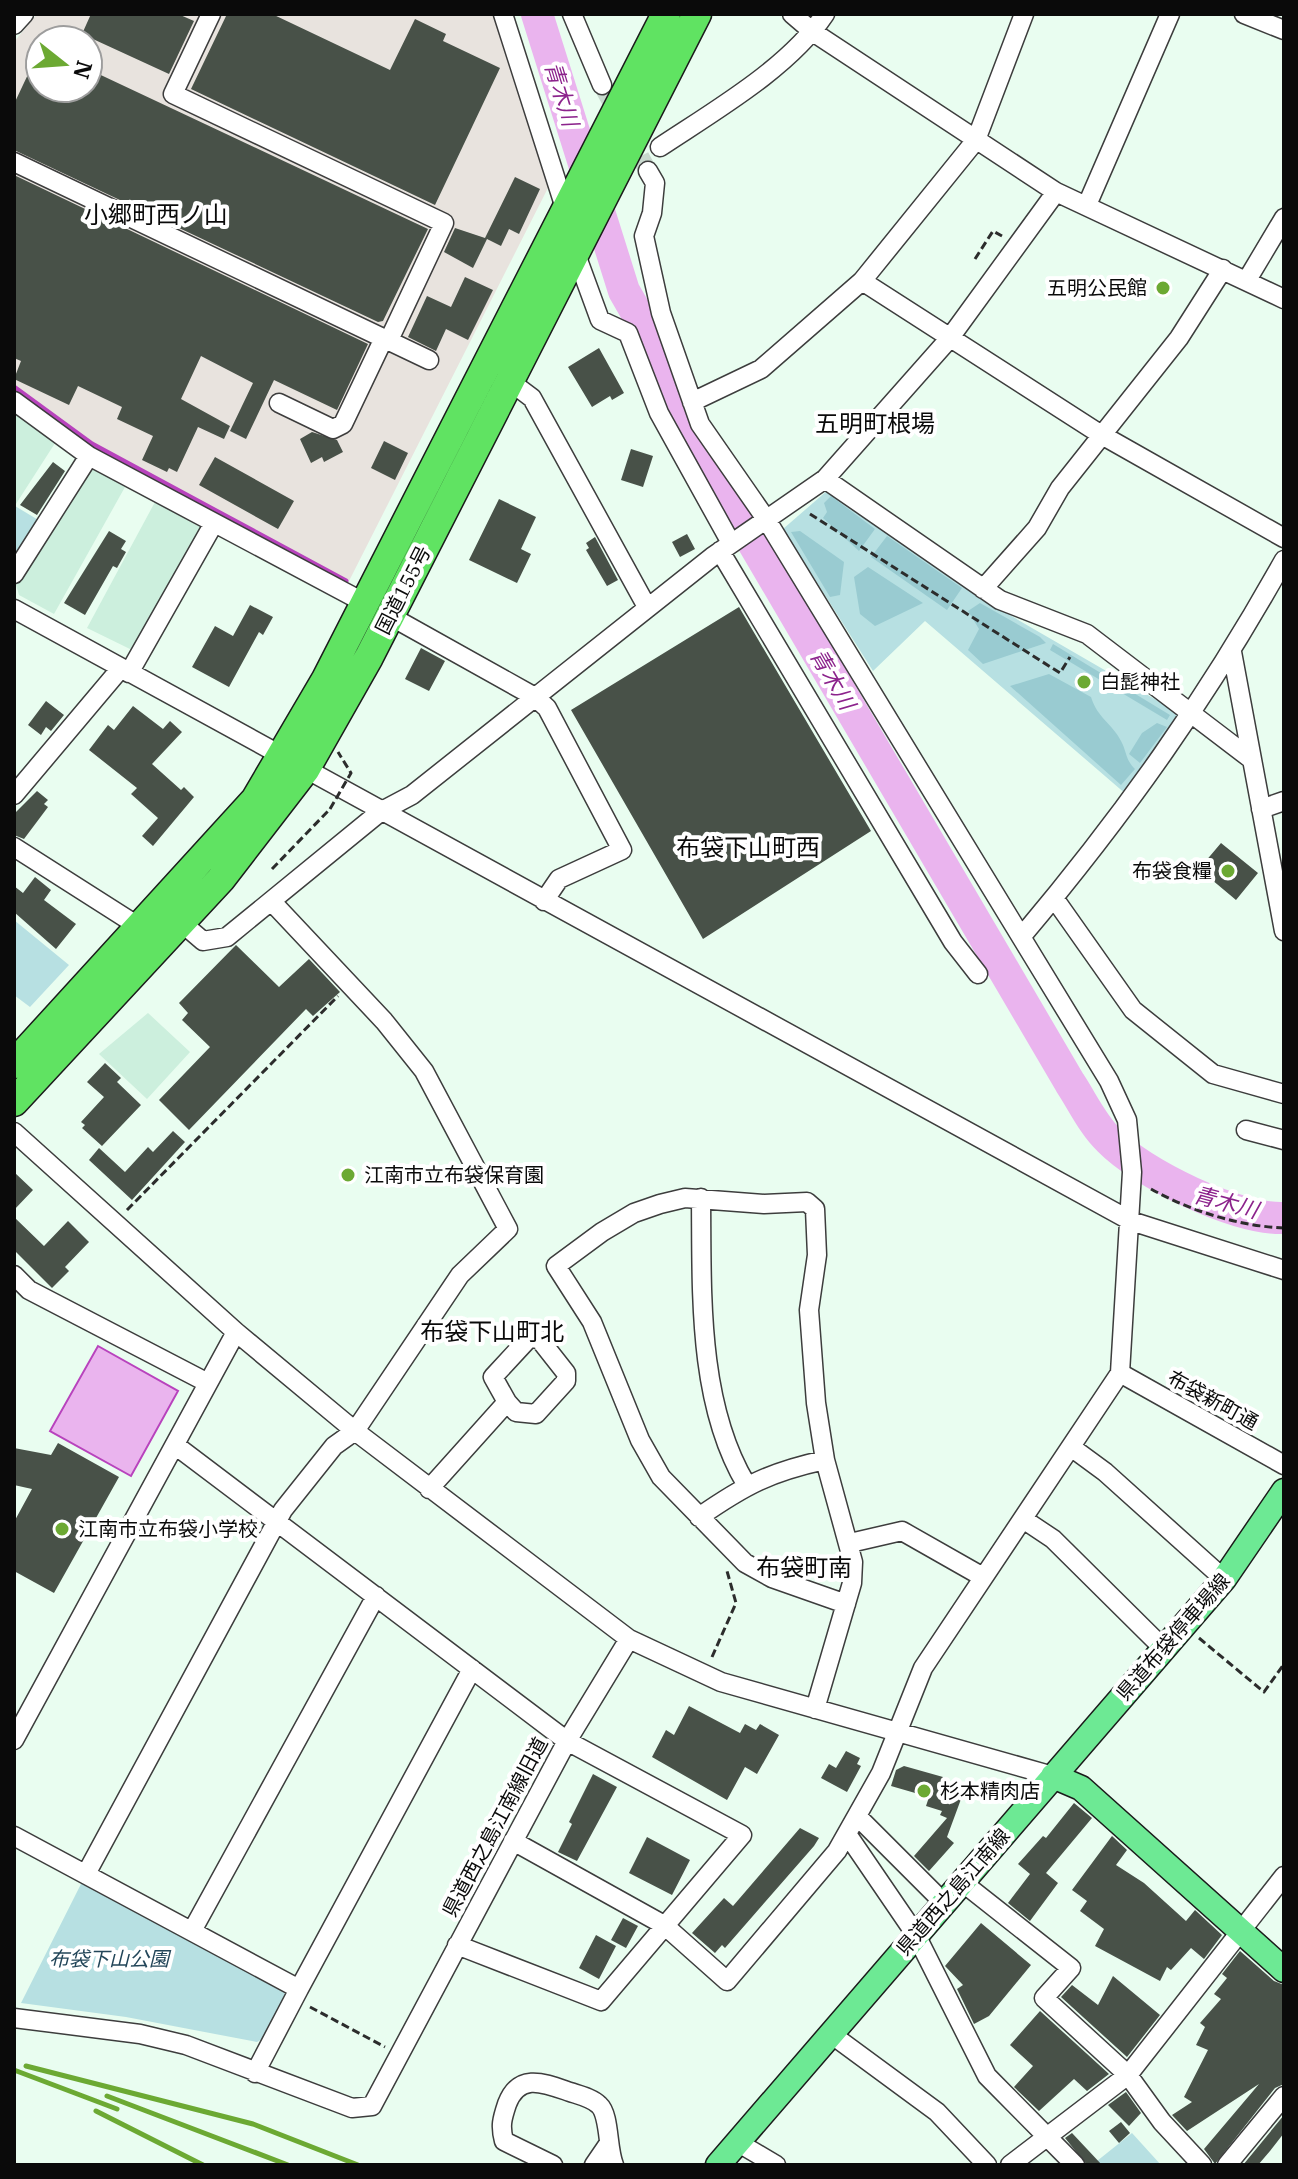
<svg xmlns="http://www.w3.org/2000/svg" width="1298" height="2179" viewBox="0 0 1298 2179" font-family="'IBM Plex Serif','Noto Sans JP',serif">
	<rect width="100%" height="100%" fill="#e9fdf0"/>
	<path fill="#e8e3de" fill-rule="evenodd" d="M 37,14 L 498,14 L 552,180 L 349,581 L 93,443 L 14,385 L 14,42 ZM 40,40 L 88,40 L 88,88 L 40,88 Z"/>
	<path fill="#ccefdd" d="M 14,409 L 57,440 L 14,507 Z
		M 94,469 L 125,487 L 54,614 L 19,595 L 16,585 L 85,471 Z
		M 155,502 L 205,530 L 132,650 L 87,628 Z
		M 148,1013 L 190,1052 L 147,1099 L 99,1054 Z"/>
	<path fill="#b7e0e2" d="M 828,490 L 989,603 L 1184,716 L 1127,795 L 925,621 L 873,671 L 783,529 Z
		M 15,506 L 40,521 L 14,562 L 14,507 Z
		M 14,920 L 69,965 L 30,1007 L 14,995 Z
		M 82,1882 L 283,1988 L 286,1998 L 264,2038 L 257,2042 L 126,2017 L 21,2003 Z
		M 1132,2133 L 1161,2165 L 1092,2165 Z"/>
	<path fill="#99cbd1" d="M 831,496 L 875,529 L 859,551 L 823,518 L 827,512 L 824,503 Z
		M 800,531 L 844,562 L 840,595 L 830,597 L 791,532 Z
		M 887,536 L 962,588 L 947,610 L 871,557 Z
		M 868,567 L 923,603 L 875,626 L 860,614 L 854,577 Z
		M 980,603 L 1040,637 L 1046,643 L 983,664 L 968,650 L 979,629 L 968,611 Z
		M 1053,644 L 1170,715 L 1167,720 L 1050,650 Z
		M 1049,674 L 1091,697 C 1098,719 1112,723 1121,741 C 1127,752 1125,759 1135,769 L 1121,785 L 1010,686 Z
		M 1157,723 L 1167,727 L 1140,763 L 1129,754 L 1142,733 Z"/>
	<path fill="#eab4ee" stroke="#b843bd" stroke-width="2" d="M 98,1346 L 178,1391 L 131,1476 L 50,1431 Z"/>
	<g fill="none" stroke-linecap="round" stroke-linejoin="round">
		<path stroke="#b843bd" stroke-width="5" d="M 14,387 L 92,444 L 346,581"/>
		<path stroke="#eab4ee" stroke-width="32" d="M 537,14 L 624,291 L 643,324 L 674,408 L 1070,1083 C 1082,1101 1093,1125 1109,1140 C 1142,1174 1237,1220 1284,1218"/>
	</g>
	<path fill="#485148" d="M 91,14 L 178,14 L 194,21 L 169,74 L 82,34 Z
		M 227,14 L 272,14 L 390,70 L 415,19 L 446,34 L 443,41 L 500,68 L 435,205 L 191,89 Z
		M 40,49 L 40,88 L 88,88 L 88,69 L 428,229 L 383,321 L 378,322 L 14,150 L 14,104 Z
		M 14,175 L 368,344 L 337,410 L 274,380 L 246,439 L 230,431 L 253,383 L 201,356 L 181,399 L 230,426 L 224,439 L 198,427 L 177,472 L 169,468 L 167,472 L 142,460 L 153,436 L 117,419 L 122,407 L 78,386 L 69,405 L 14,379 L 21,361 L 14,358 Z
		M 515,177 L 540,189 L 519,234 L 509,229 L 501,246 L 487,239 L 473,268 L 444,252 L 455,228 L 485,238 Z
		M 465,277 L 493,290 L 468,340 L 446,329 L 436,351 L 408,337 L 427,296 L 451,307 Z
		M 599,348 L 624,393 L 612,400 L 610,396 L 592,407 L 568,367 Z
		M 312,432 L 337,440 L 343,452 L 324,462 L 322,457 L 311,463 L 300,439 Z
		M 384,441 L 408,453 L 395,480 L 371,468 Z
		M 631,449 L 653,456 L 643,487 L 621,480 Z
		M 215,457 L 294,501 L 278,529 L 199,485 Z
		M 53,462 L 65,471 L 37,515 L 20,505 Z
		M 499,499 L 536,517 L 521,549 L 531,554 L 517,583 L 469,560 Z
		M 109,531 L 126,541 L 121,549 L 126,552 L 117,568 L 113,566 L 85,615 L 64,603 Z
		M 687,534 L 695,549 L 680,557 L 672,542 Z
		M 595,537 L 618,580 L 607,586 L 586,550 L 589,548 L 586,543 Z
		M 250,605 L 273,617 L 263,635 L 259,632 L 229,687 L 192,667 L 215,626 L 233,636 Z
		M 739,607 L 871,831 L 703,939 L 571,710 Z
		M 421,648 L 445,661 L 429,691 L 405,679 Z
		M 46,701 L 64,715 L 51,731 L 46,727 L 41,735 L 28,725 Z
		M 133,706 L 163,729 L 170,721 L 182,732 L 152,764 L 181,790 L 184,787 L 194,797 L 153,846 L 142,836 L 158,818 L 131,794 L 137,788 L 89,750 L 108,725 L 114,730 Z
		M 37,791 L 48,800 L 44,804 L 48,807 L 24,839 L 14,835 L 14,814 Z
		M 1221,843 L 1258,873 L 1236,900 L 1199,869 Z
		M 35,877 L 51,890 L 44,900 L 76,924 L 56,949 L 14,912 L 14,886 L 23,893 Z
		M 236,945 L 279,987 L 309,959 L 340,992 L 313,1016 L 306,1009 L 189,1130 L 159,1100 L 210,1047 L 182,1020 L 188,1013 L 179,1003 Z
		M 105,1063 L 121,1078 L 117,1082 L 141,1105 L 102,1146 L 82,1128 L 85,1125 L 81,1122 L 104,1097 L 87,1082 Z
		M 173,1131 L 185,1142 L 132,1200 L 89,1160 L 99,1148 L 125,1172 L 148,1147 L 153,1152 Z
		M 14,1172 L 33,1190 L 14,1210 Z
		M 14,1217 L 44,1246 L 68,1221 L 89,1242 L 65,1267 L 69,1271 L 52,1288 L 14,1250 Z
		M 58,1443 L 119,1477 L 54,1593 L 14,1571 L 14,1522 L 32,1489 L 14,1485 L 14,1448 L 51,1455 Z
		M 689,1706 L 740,1733 L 745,1724 L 756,1730 L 760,1724 L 779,1735 L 757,1774 L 745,1767 L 727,1800 L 652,1757 L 666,1730 L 674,1735 Z
		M 846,1751 L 860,1758 L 857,1764 L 861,1766 L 847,1792 L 821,1778 L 829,1764 L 836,1768 Z
		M 904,1766 L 943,1777 L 941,1783 L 964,1791 L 947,1837 L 954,1843 L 929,1871 L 914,1856 L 947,1818 L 940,1815 L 942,1811 L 926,1806 L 929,1797 L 891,1786 L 896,1770 Z
		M 593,1774 L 617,1787 L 577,1861 L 558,1852 L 572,1824 L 569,1822 Z
		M 1074,1803 L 1092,1818 L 1046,1873 L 1058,1883 L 1030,1921 L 1008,1903 L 1030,1874 L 1018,1864 L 1043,1836 L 1046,1838 Z
		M 800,1828 L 819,1838 L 814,1846 L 725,1948 L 722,1945 L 715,1953 L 692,1933 L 724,1898 L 733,1906 Z
		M 1112,1836 L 1127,1850 L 1116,1865 L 1144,1883 L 1186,1921 L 1195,1910 L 1222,1935 L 1204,1959 L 1191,1948 L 1171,1970 L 1167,1967 L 1160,1981 L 1095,1946 L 1104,1929 L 1080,1911 L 1087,1901 L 1072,1890 Z
		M 647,1837 L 690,1860 L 672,1895 L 629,1873 Z
		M 623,1918 L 638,1926 L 626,1948 L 611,1940 Z
		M 981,1923 L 1031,1965 L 989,2016 L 974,2024 L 957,1989 L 963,1985 L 945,1966 Z
		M 596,1935 L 616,1946 L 599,1979 L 579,1968 Z
		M 1240,1951 L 1274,1981 L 1284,1985 L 1284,2084 L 1275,2088 L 1215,2164 L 1204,2149 L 1259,2084 L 1187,2131 L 1172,2115 L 1192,2102 L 1184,2097 L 1208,2050 L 1196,2045 L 1205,2027 L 1200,2023 L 1221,1999 L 1214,1994 L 1227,1978 L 1222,1974 Z
		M 1113,1976 L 1160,2015 L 1127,2057 L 1061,1997 L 1072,1985 L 1098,2005 Z
		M 1040,2011 L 1109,2074 L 1087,2091 L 1074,2079 L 1039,2111 L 1014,2087 L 1033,2066 L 1010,2045 Z
		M 1126,2092 L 1141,2113 L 1129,2126 L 1108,2105 Z
		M 1284,2115 L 1284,2133 L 1270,2151 L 1258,2165 L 1243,2165 Z
		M 1121,2122 L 1130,2133 L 1119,2143 L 1109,2131 Z
		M 1072,2133 L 1102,2165 L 1087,2165 L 1065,2138 Z"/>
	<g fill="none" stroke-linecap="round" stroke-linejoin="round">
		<path stroke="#c8d9ce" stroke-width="18" stroke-dasharray="18 9" stroke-linecap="butt" d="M 602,85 L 648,171"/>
		<defs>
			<path id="minor" d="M 211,14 L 173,94 L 444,223 L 389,340
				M 503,14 L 566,211
				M 572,14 L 602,85
				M 792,14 L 813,32 L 1056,192 L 1284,299
				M 1244,14 L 1284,30
				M 14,25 L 24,14
				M 660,147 C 714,111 789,68 825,14
				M 14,162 L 429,360
				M 1087,205 L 1170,14
				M 574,249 L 600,320 L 628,333 L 659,413 L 731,543
				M 1247,280 L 1284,218
				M 862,281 L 1100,434 L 1284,538
				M 508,380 L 532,398 L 647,607
				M 14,401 L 89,456 L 365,603
				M 692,402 L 761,369 L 862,281 L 976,140 L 1024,14
				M 279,403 L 333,429 L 343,424 L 384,338
				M 825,479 L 1000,600 L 1087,634 L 1251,759
				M 720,551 L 953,942 L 978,974
				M 14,574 L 89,456
				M 983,589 L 1037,528 L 1060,488 L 1179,338 L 1223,269
				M 14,609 L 1131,1221 L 1284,1270
				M 390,616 L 535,697 L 547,708 L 622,850 L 559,879 L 544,901
				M 1232,652 L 1284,931
				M 129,673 L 214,523
				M 14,795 L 121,668
				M 1261,809 L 1284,801
				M 14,847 L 138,926
				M 1054,898 L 1133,1010 L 1213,1074 L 1284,1094
				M 182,923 L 203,941 L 227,937 L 380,812 L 412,795 L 712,557 L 825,479 L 949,339 L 1056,192
				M 1022,936 C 1124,815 1207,698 1284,560
				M 1246,1130 L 1284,1140
				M 14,1132 L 236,1332 L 355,1431 L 629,1639 L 721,1682 L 1053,1776
				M 701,1198 C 702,1291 697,1402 746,1484
				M 14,1275 L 29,1290 L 208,1383
				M 1120,1373 L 1284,1465
				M 175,1445 L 567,1741 L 742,1835 L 601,2001 L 457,1945
				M 1071,1447 L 1105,1472 L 1224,1579
				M 429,1489 L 507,1402 L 493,1377 L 530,1337 L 540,1340 L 566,1373 L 566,1381 L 536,1414 L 516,1412 L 507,1402
				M 699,1517 C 745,1485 770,1472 825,1460
				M 1023,1519 L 1053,1539 L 1164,1649
				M 850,1543 L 902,1531 L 983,1577
				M 815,1709 L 852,1583 L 853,1562 L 825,1460 L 816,1403 L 809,1310 L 817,1255 L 815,1209 L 807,1202 L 764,1204 L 685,1198 L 660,1204 L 634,1213 L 602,1232 L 556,1266 L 592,1322 L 640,1440 L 661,1477 L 745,1563 L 772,1578 L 846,1604
				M 14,1740 L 236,1332
				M 858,1817 L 944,1903
				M 847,1834 L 916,1935 L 987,2076 L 1075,2165
				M 14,1836 L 299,1989 L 472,1669
				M 513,1841 L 664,1925 L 727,1981 L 837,1851 L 881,1773 L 923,1668 L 1120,1373 L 1132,1172 L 1127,1120 L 1109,1081 L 766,519 L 700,424 L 661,313 L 644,236 L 652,213 L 655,183 L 648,171
				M 86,1874 L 283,1510 L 334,1446 L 355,1431 L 460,1275 L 508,1229 L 424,1071 L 384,1021 L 273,903
				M 962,1882 L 1071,1968 L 1044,1998 L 1128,2075 L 1162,2122 L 1202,2165
				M 192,1931 L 376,1596
				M 14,2018 L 140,2034 L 186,2045 L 352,2108 L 372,2106 L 567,1741 L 629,1639
				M 831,2034 L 937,2112 L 987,2165
				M 255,2073 L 299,1989
				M 737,2142 L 776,2165
				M 553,2165 L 504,2141 C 500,2126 502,2119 507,2104 C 519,2072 544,2083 570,2092 C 579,2095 592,2098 599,2105 C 610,2115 607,2148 614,2165
				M 594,2165 L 607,2146
				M 1010,2165 L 1128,2075 L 1284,1876
				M 1227,2165 L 1284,2096"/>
			<path id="major" d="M 1053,1776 L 1081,1788 L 1284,1970
				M 718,2165 L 1224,1579 L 1284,1491"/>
			<path id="highway" d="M 14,1064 L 255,800 L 326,679 L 666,14
				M 14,1102 L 221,879 L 305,770 L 369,657 L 697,14"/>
		</defs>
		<use href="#minor" stroke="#3d3d3d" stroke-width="21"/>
		<use href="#major" stroke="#1b1b1b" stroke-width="27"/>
		<use href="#highway" stroke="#1b1b1b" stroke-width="31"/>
		<path stroke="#2c2c2c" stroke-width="3" stroke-dasharray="8 4" stroke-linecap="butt" d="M 975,259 L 993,231 L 1002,236
			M 810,514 L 1060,673 L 1070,657
			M 272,869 L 330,809
			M 1151,1189 C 1191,1211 1238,1226 1284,1228
			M 127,1210 L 338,996
			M 1199,1638 L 1264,1692 L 1284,1664
			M 712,1657 L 736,1603 L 727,1571
			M 310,2007 L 385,2047"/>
		<use href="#minor" stroke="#fff" stroke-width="18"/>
		<use href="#major" stroke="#6de994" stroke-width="24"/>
		<use href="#highway" stroke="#60e362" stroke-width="28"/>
		<path stroke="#6ca933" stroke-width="5" d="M 26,2066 L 253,2124 L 358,2165
			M 14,2070 L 117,2109
			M 107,2096 L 288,2165
			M 96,2111 L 203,2165"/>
		<path stroke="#2c2c2c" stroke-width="3" stroke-dasharray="8 4" stroke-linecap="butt" d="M 330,809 L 351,773 L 338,752"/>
	</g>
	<g fill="#6ca933" stroke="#fff" stroke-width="3">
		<circle cx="1163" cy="288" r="8"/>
		<circle cx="1084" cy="682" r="8"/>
		<circle cx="1228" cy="871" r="8"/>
		<circle cx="348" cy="1175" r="8"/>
		<circle cx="62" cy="1529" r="8"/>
		<circle cx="924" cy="1791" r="8"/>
	</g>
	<g text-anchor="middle" stroke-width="8" stroke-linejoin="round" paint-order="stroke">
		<g font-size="20" fill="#0a0a0a" stroke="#fff" text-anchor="start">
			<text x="1147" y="295" text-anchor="end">五明公民館</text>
			<text x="1100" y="689">白髭神社</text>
			<text x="1212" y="878" text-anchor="end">布袋食糧</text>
			<text x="364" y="1182">江南市立布袋保育園</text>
			<text x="78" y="1536">江南市立布袋小学校</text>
			<text x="940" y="1798">杉本精肉店</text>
		</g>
		<g font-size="20" fill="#0a0a0a" stroke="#fff">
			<text transform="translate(403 590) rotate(-63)" y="7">国道155号</text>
			<text transform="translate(1213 1400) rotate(29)" y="7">布袋新町通</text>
			<text transform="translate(1173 1637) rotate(-49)" y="7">県道布袋停車場線</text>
			<text transform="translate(495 1827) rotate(-62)" y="7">県道西之島江南線旧道</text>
			<text transform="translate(953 1892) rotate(-49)" y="7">県道西之島江南線</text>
		</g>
		<g font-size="20" font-style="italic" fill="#234659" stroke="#fff">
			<text x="109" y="1966">布袋下山公園</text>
		</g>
		<g font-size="22" font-style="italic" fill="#8c238c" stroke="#fff">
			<text transform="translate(562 94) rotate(73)" y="8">青木川</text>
			<text transform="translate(833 679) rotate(60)" y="8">青木川</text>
			<text transform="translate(1226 1202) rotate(15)" y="8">青木川</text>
		</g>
		<g font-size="24" fill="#0a0a0a" stroke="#fff">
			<text x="156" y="223">小郷町西ノ山</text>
			<text x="875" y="432">五明町根場</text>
			<text x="748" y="856">布袋下山町西</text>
			<text x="492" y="1340">布袋下山町北</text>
			<text x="804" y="1576">布袋町南</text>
		</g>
	</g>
	<rect width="1298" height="2179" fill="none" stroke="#0a0a0a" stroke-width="32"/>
	<g transform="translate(64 64) rotate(107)"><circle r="38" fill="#ffffff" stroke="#9d9d9d" stroke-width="2"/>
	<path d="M0-6L14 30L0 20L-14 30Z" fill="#6ca933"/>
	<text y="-12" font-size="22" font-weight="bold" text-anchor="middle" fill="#0a0a0a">N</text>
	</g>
</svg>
